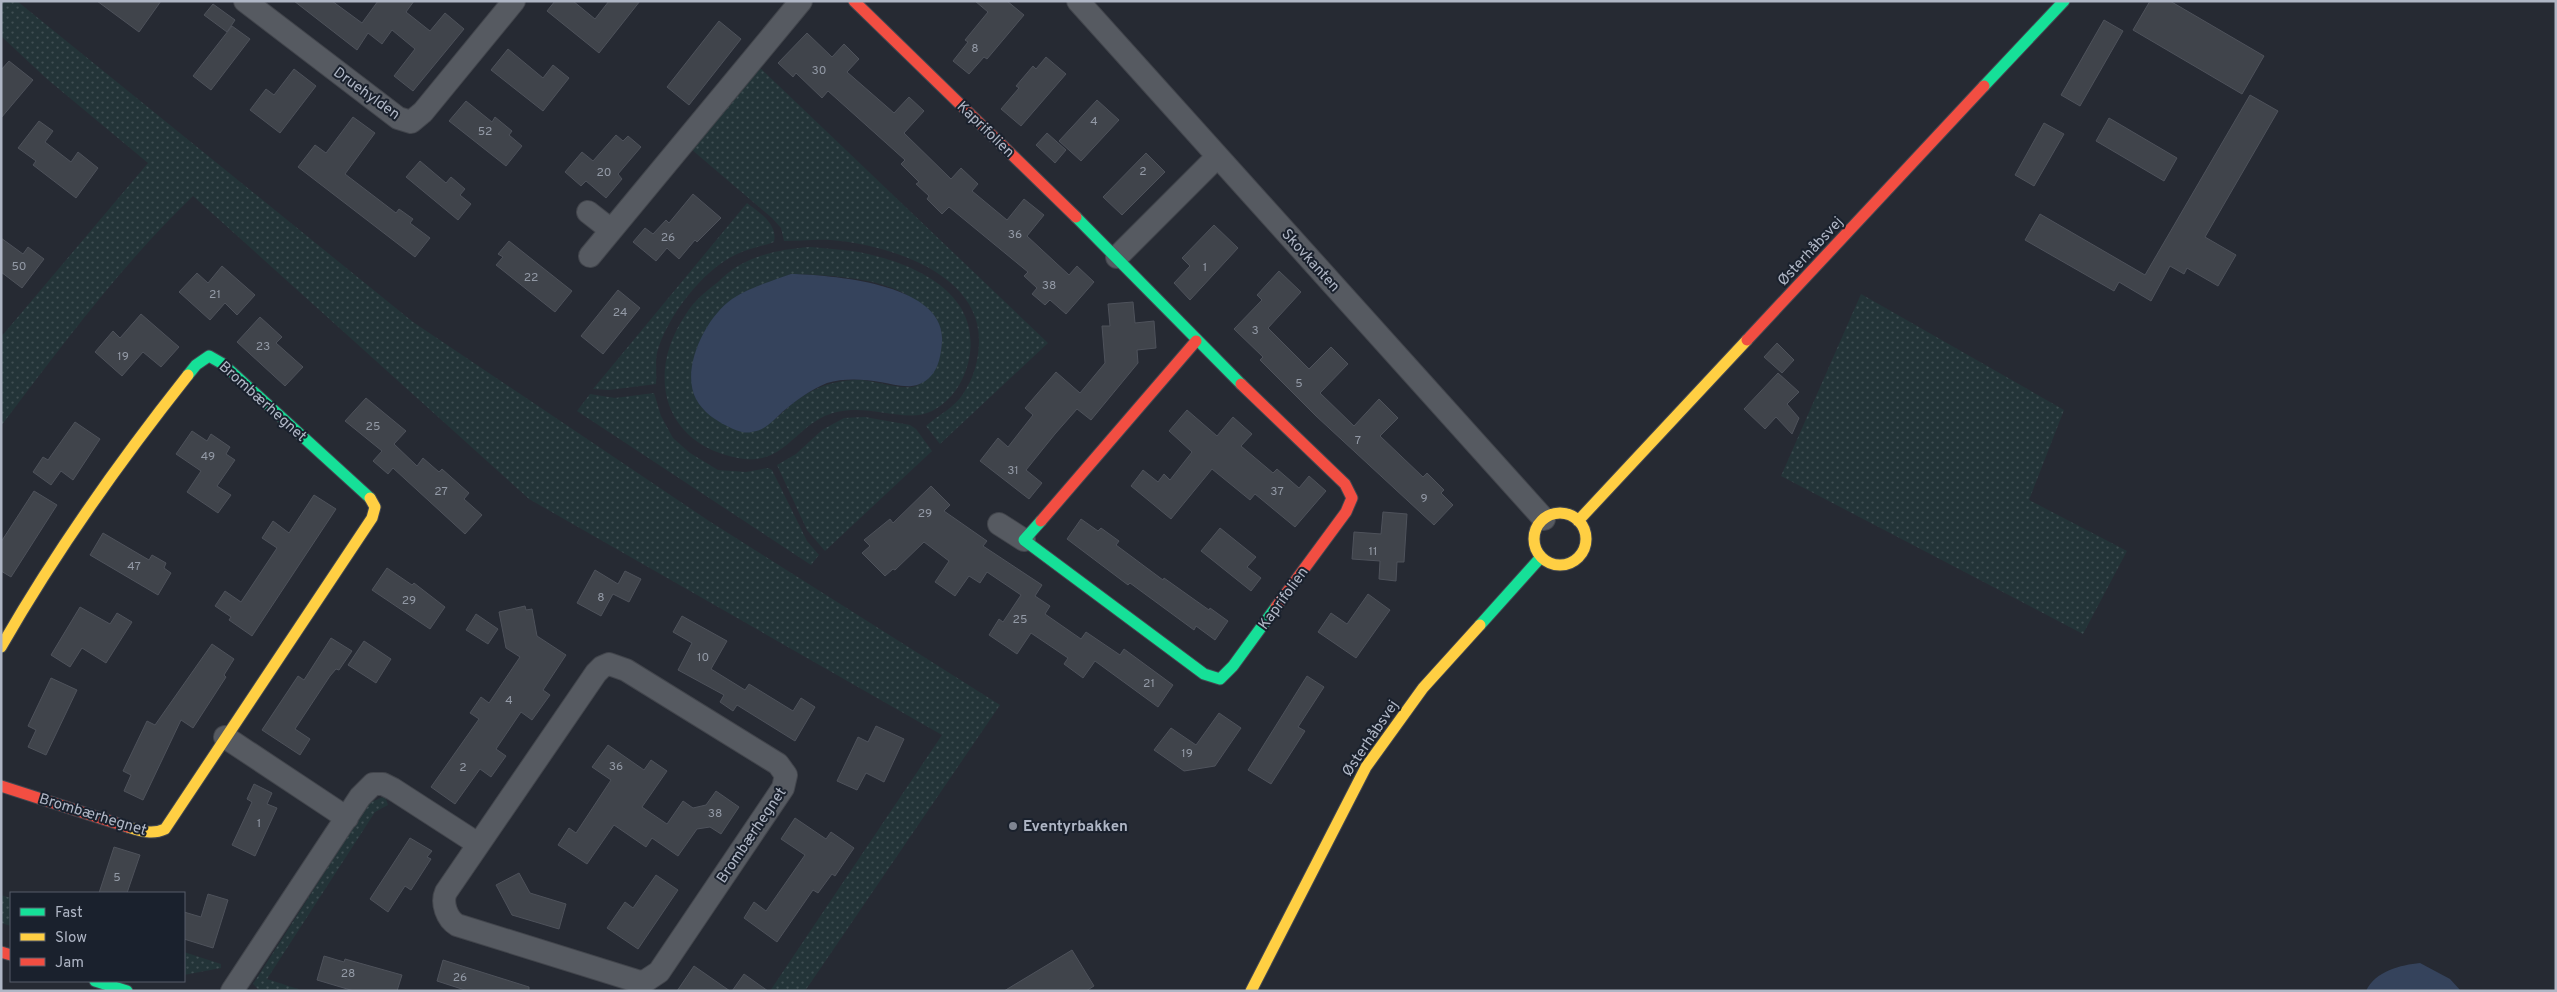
<svg xmlns="http://www.w3.org/2000/svg" width="2557" height="992" viewBox="0 0 2557 992" font-family="Overpass,sans-serif">
	<defs>
		<pattern id="grass-dots" width="8" height="8" patternUnits="userSpaceOnUse" patternTransform="scale(1.25)"><rect width="8" height="8" fill="#233438"/><path d="M2 2h.1M6 6h.1" fill="none" stroke="#404f53" stroke-width="1.8" stroke-linecap="round"/></pattern>
	</defs>
	<rect width="100%" height="100%" fill="#262a33"/>
	<path fill="url(#grass-dots)" fill-rule="evenodd" d="M 1,1 L 17,1 L 413,322 L 709,521 L 1000,705 L 805,991 L 770,991 L 942,735 L 529,499 L 193,196 C 122,264 60,348 1,426 L 1,337 L 148,163 L 47,79 L 1,36 Z
		M 758,66 L 1048,343 L 940,444 L 926,426 C 938,415 954,408 963,394 C 974,378 979,359 979,340 C 979,272 886,244 830,240 C 815,239 799,241 784,241 L 781,228 L 772,218 L 691,149 Z
		M 747,203 C 760,213 778,224 774,242 C 762,246 749,249 737,254 C 703,269 666,318 657,353 C 655,362 657,374 656,384 L 609,390 L 593,389 Z
		M 810,247 C 832,249 855,250 876,256 C 926,269 981,299 969,359 C 965,380 952,401 932,411 C 903,426 860,397 821,418 C 791,434 780,466 738,458 C 663,444 645,374 686,314 C 694,301 706,291 718,282 C 724,276 731,270 738,266 C 761,253 784,249 810,247 ZM 791,274 C 825,275 877,277 907,295 C 918,302 933,325 942,336 C 941,356 937,374 918,385 C 904,393 871,378 854,380 C 834,381 816,387 800,398 C 777,414 769,433 738,431 L 731,300 Z
		M 1861,294 L 2064,410 L 2029,500 L 2127,551 L 2083,634 L 1781,476 Z
		M 654,393 L 661,416 L 673,438 L 690,453 L 718,470 L 746,472 L 768,468 L 772,470 L 807,541 L 819,555 L 811,565 L 577,411 L 590,394 L 615,398 Z
		M 865,417 L 910,425 L 916,429 L 932,451 L 825,551 L 807,530 L 777,465 L 796,454 L 822,430 L 844,418 Z
		M 385,796 L 388,805 L 375,812 L 267,979 L 304,991 L 260,991 L 253,984 L 369,803 Z
		M 1,895 L 11,898 L 11,926 L 1,923 Z
		M 184,952 L 221,964 L 221,968 L 184,975 Z"/>
	<path fill="#35435c" d="M 791,274 C 830,275 947,283 942,342 C 941,354 939,368 930,377 C 915,392 898,385 880,382 C 864,379 843,378 827,383 C 812,389 798,399 786,409 C 775,418 767,430 752,432 C 743,434 735,430 727,426 C 715,420 703,412 696,399 C 680,369 706,317 732,299 C 749,288 771,281 791,274 Z
		M 2420,963 L 2450,979 L 2461,991 L 2366,991 C 2375,971 2401,965 2420,963 Z"/>
	<path fill="#40444b" stroke="#4e525b" d="M 97,1 L 161,1 L 139,32 Z
		M 294,1 L 332,1 L 362,23 L 378,1 L 414,1 L 406,12 L 430,31 L 445,13 L 464,29 L 413,91 L 394,76 L 415,49 L 392,30 L 382,44 L 368,33 L 357,50 Z
		M 555,1 L 573,1 L 595,19 L 609,1 L 640,1 L 599,53 L 547,11 Z
		M 975,1 L 1007,1 L 1024,15 L 987,59 L 984,57 L 969,74 L 953,61 L 968,42 L 965,40 L 988,12 Z
		M 2150,1 L 2170,1 L 2264,56 L 2242,94 L 2133,30 Z
		M 213,4 L 235,20 L 227,32 L 204,15 Z
		M 2104,20 L 2123,31 L 2080,106 L 2061,95 Z
		M 719,21 L 741,39 L 689,105 L 667,87 Z
		M 232,26 L 250,39 L 211,90 L 193,76 Z
		M 807,33 L 832,57 L 844,44 L 859,59 L 847,72 L 894,113 L 909,97 L 924,111 L 904,133 L 951,179 L 961,168 L 978,184 L 972,191 L 1007,220 L 1024,199 L 1044,215 L 1027,236 L 1069,275 L 1077,266 L 1094,282 L 1066,314 L 1050,300 L 1045,305 L 1032,294 L 1037,288 L 1024,276 L 1028,272 L 949,207 L 942,214 L 927,199 L 929,196 L 916,184 L 919,182 L 901,164 L 905,160 L 828,91 L 822,98 L 796,73 L 793,77 L 778,63 Z
		M 508,49 L 543,78 L 553,65 L 569,78 L 543,111 L 491,70 Z
		M 1046,57 L 1066,74 L 1021,126 L 1001,109 L 1019,88 L 1016,86 L 1033,66 L 1036,69 Z
		M 9,61 L 33,80 L 1,118 L 1,70 Z
		M 294,69 L 316,86 L 280,133 L 250,110 L 266,89 L 274,95 Z
		M 2250,95 L 2278,111 L 2205,237 L 2236,255 L 2218,286 L 2187,268 L 2184,274 L 2170,266 L 2151,301 L 2119,282 L 2114,291 L 2025,240 L 2040,214 L 2145,275 Z
		M 1097,100 L 1119,120 L 1081,161 L 1059,141 Z
		M 466,101 L 492,122 L 495,117 L 512,131 L 509,135 L 522,146 L 506,166 L 449,121 Z
		M 353,117 L 375,133 L 345,174 L 396,213 L 399,209 L 413,219 L 410,223 L 430,238 L 415,257 L 298,167 L 315,145 L 326,153 Z
		M 2109,118 L 2177,158 L 2164,181 L 2096,141 Z
		M 39,121 L 53,131 L 45,142 L 71,162 L 78,152 L 98,168 L 76,198 L 33,165 L 36,161 L 18,148 Z
		M 2044,123 L 2064,134 L 2034,186 L 2015,175 Z
		M 1047,133 L 1066,150 L 1055,163 L 1036,145 Z
		M 616,135 L 623,141 L 628,136 L 641,147 L 618,174 L 622,179 L 606,198 L 586,181 L 581,186 L 565,172 L 582,152 L 593,161 Z
		M 1146,153 L 1165,172 L 1122,215 L 1103,197 Z
		M 420,161 L 446,183 L 451,177 L 465,189 L 460,195 L 471,204 L 458,220 L 406,177 Z
		M 693,194 L 721,218 L 697,242 L 695,240 L 679,259 L 667,248 L 656,261 L 633,242 L 645,228 L 653,234 L 666,220 L 669,223 Z
		M 1214,225 L 1238,248 L 1190,300 L 1174,283 L 1190,266 L 1182,258 Z
		M 1,238 L 23,254 L 28,247 L 44,259 L 22,288 L 1,272 Z
		M 509,241 L 572,291 L 555,312 L 496,265 L 503,257 L 498,254 Z
		M 222,266 L 255,295 L 237,315 L 225,303 L 210,320 L 179,292 L 197,273 L 208,283 Z
		M 1279,271 L 1301,292 L 1268,328 L 1309,369 L 1331,347 L 1348,364 L 1320,393 L 1354,426 L 1379,399 L 1398,418 L 1380,436 L 1423,477 L 1427,473 L 1444,490 L 1441,493 L 1453,505 L 1434,525 L 1316,416 L 1260,360 L 1263,357 L 1234,329 L 1262,300 L 1257,295 Z
		M 618,290 L 640,308 L 603,354 L 581,336 Z
		M 1133,302 L 1135,323 L 1154,321 L 1156,348 L 1137,350 L 1138,363 L 1091,420 L 1077,409 L 1055,434 L 1026,470 L 1042,483 L 1029,499 L 980,461 L 998,438 L 1008,447 L 1033,415 L 1025,408 L 1056,372 L 1080,393 L 1105,363 L 1102,326 L 1110,326 L 1108,304 Z
		M 141,314 L 179,347 L 161,367 L 143,352 L 122,376 L 95,352 L 113,331 L 120,338 Z
		M 260,317 L 282,337 L 276,343 L 303,367 L 285,386 L 237,342 Z
		M 1777,343 L 1794,360 L 1782,373 L 1764,357 Z
		M 1778,373 L 1799,392 L 1787,404 L 1799,418 L 1792,434 L 1776,417 L 1765,429 L 1744,409 Z
		M 366,398 L 406,431 L 394,444 L 417,466 L 423,458 L 439,472 L 442,469 L 469,493 L 464,499 L 482,515 L 465,534 L 393,468 L 388,474 L 373,461 L 382,451 L 345,421 Z
		M 1187,410 L 1217,436 L 1233,417 L 1252,434 L 1241,446 L 1273,473 L 1277,469 L 1299,488 L 1309,476 L 1326,491 L 1295,527 L 1255,494 L 1250,500 L 1212,469 L 1171,519 L 1131,486 L 1143,470 L 1158,482 L 1164,474 L 1170,480 L 1192,452 L 1169,431 Z
		M 75,422 L 100,439 L 73,480 L 61,471 L 51,485 L 33,472 L 43,457 L 48,460 Z
		M 192,431 L 207,441 L 211,434 L 230,447 L 226,454 L 235,460 L 217,486 L 231,495 L 218,513 L 187,492 L 201,471 L 176,454 Z
		M 931,486 L 950,505 L 944,511 L 987,541 L 983,546 L 1042,585 L 1035,596 L 1050,606 L 1045,614 L 1081,639 L 1086,632 L 1120,655 L 1124,649 L 1173,685 L 1158,707 L 1095,661 L 1083,678 L 1064,664 L 1068,658 L 1031,633 L 1017,654 L 989,635 L 999,619 L 1003,622 L 1021,595 L 987,572 L 980,583 L 969,576 L 955,596 L 935,582 L 949,561 L 924,542 L 895,570 L 893,569 L 885,576 L 862,553 L 870,546 L 864,540 L 890,519 L 893,523 Z
		M 34,491 L 57,505 L 11,577 L 1,571 L 1,542 Z
		M 314,495 L 336,509 L 252,636 L 229,620 L 231,617 L 215,606 L 225,591 L 241,602 L 277,548 L 262,538 L 273,521 L 289,533 Z
		M 1383,512 L 1407,514 L 1404,562 L 1397,562 L 1396,581 L 1379,579 L 1380,561 L 1352,559 L 1354,532 L 1381,534 Z
		M 1081,519 L 1098,531 L 1101,528 L 1119,541 L 1116,545 L 1163,580 L 1164,578 L 1209,610 L 1210,608 L 1228,621 L 1215,640 L 1196,626 L 1194,630 L 1130,583 L 1128,585 L 1067,539 Z
		M 1220,528 L 1256,557 L 1247,567 L 1261,578 L 1251,591 L 1201,551 Z
		M 103,533 L 149,560 L 152,555 L 166,563 L 164,568 L 171,573 L 158,595 L 90,555 Z
		M 387,568 L 412,585 L 414,583 L 445,607 L 430,629 L 372,590 Z
		M 595,570 L 618,584 L 625,571 L 641,579 L 629,602 L 613,594 L 601,616 L 577,603 Z
		M 1368,594 L 1390,610 L 1356,658 L 1318,632 L 1331,613 L 1347,624 Z
		M 525,606 L 526,610 L 532,609 L 537,636 L 566,655 L 543,690 L 550,695 L 532,720 L 521,712 L 496,749 L 506,756 L 491,777 L 480,769 L 455,804 L 431,787 L 479,719 L 470,713 L 481,697 L 489,703 L 520,657 L 506,648 L 499,612 Z
		M 80,607 L 110,624 L 117,613 L 132,622 L 106,663 L 82,648 L 70,667 L 51,655 Z
		M 476,614 L 498,629 L 488,644 L 466,630 Z
		M 682,616 L 727,641 L 711,669 L 745,690 L 749,684 L 793,711 L 801,698 L 815,707 L 795,741 L 737,705 L 733,711 L 720,702 L 724,695 L 678,670 L 692,643 L 673,632 Z
		M 331,638 L 352,651 L 339,670 L 336,669 L 330,676 L 295,729 L 310,739 L 300,755 L 262,730 L 298,676 L 304,680 Z
		M 364,641 L 391,659 L 376,683 L 348,665 Z
		M 212,644 L 234,659 L 224,675 L 226,677 L 193,728 L 181,720 L 143,800 L 124,791 L 131,775 L 123,771 L 147,721 L 155,725 Z
		M 1307,676 L 1324,687 L 1298,727 L 1305,731 L 1271,784 L 1248,770 Z
		M 51,678 L 77,690 L 46,755 L 28,747 L 36,730 L 28,726 Z
		M 1219,713 L 1241,728 L 1215,766 L 1184,771 L 1154,750 L 1171,728 L 1196,745 Z
		M 876,726 L 904,739 L 884,782 L 866,773 L 857,790 L 837,781 L 858,737 L 868,742 Z
		M 608,745 L 644,770 L 651,760 L 667,771 L 642,807 L 667,824 L 683,801 L 693,808 L 706,805 L 716,791 L 739,807 L 721,834 L 710,827 L 697,829 L 678,856 L 652,838 L 646,847 L 614,825 L 587,864 L 558,845 L 569,828 L 576,833 L 611,780 L 592,767 Z
		M 254,784 L 272,793 L 267,804 L 277,808 L 255,856 L 232,845 L 252,802 L 247,799 Z
		M 795,818 L 826,839 L 831,832 L 854,848 L 835,876 L 832,874 L 818,893 L 813,890 L 777,942 L 744,918 L 754,902 L 766,911 L 805,855 L 781,839 Z
		M 410,838 L 432,851 L 427,857 L 431,859 L 411,890 L 405,886 L 388,912 L 370,899 Z
		M 114,847 L 140,855 L 127,893 L 99,893 Z
		M 519,873 L 530,893 L 566,904 L 559,929 L 512,915 L 496,885 Z
		M 656,875 L 678,890 L 638,949 L 607,928 L 625,902 L 633,908 Z
		M 208,894 L 228,900 L 213,948 L 184,939 L 184,912 L 201,917 Z
		M 1072,950 L 1094,986 L 1086,991 L 1004,991 Z
		M 324,956 L 344,962 L 345,959 L 402,975 L 397,991 L 354,991 L 317,980 Z
		M 443,960 L 529,987 L 529,991 L 468,991 L 437,981 Z
		M 694,966 L 730,991 L 677,991 Z
		M 744,974 L 768,991 L 732,991 Z"/>
	<g fill="none" stroke-linecap="round" stroke-linejoin="round">
		<defs>
			<path id="street" d="M 245,1 L 398,118 L 411,122 L 423,112 L 514,1
				M 1078,1 L 1544,519
				M 588,212 L 611,230
				M 590,256 L 801,1
				M 1117,257 L 1217,157
				M 999,524 L 1024,540
				M 609,664 L 626,670 L 778,764 L 786,775 L 783,788 L 659,972 L 647,980 L 640,982 L 457,925 C 447,919 441,903 446,892 L 596,673 L 602,667 Z
				M 225,737 L 347,818
				M 232,991 L 360,797 L 373,784 L 383,784 L 393,789 L 478,844"/>
			<path id="fast" d="M 1984,86 L 2064,1
				M 1076,217 L 1241,384
				M 188,375 L 196,365 L 209,356 L 223,364 L 370,498
				M 1041,521 L 1024,540 L 1204,674 L 1220,679 L 1233,666 L 1276,607
				M 1480,625 L 1541,557
				M 95,981 L 127,991"/>
			<path id="slow" d="M1534 539a26 26 0 1 1 52 0a26 26 0 1 1-52 0Z
				M 1578,521 L 1747,340
				M 1,647 C 56,551 119,462 188,375
				M 128,827 C 141,831 152,835 165,829 L 372,518 L 375,507 L 370,498
				M 1251,991 L 1366,767 L 1423,688 L 1480,625"/>
			<path id="jam" d="M 854,1 L 1076,217
				M 1747,340 L 1984,86
				M 1241,384 L 1345,484 L 1352,498 L 1346,512 L 1276,607
				M 1041,521 L 1196,341
				M 1,786 L 128,827
				M 1,952 L 11,955"/>
		</defs>
		<use href="#street" stroke="#42454c" stroke-width="24"/>
		<use href="#fast" stroke="#434750" stroke-width="13"/>
		<use href="#slow" stroke="#434750" stroke-width="13"/>
		<use href="#jam" stroke="#434750" stroke-width="13"/>
		<use href="#street" stroke="#565a61" stroke-width="22"/>
		<use href="#fast" stroke="#16e098" stroke-width="11"/>
		<use href="#slow" stroke="#ffcf43" stroke-width="11"/>
		<use href="#jam" stroke="#f24e42" stroke-width="11"/>
	</g>
	<circle fill="#7f8592" stroke="#1a212d" stroke-width="2" cx="1013" cy="826" r="5"/>
	<g text-anchor="middle" stroke-width="4" stroke-linejoin="round" paint-order="stroke">
		<g font-size="12" fill="#939aa6">
			<text x="975" y="52">8</text>
			<text x="819" y="74">30</text>
			<text x="1094" y="125">4</text>
			<text x="485" y="135">52</text>
			<text x="1143" y="175">2</text>
			<text x="604" y="176">20</text>
			<text x="1015" y="238">36</text>
			<text x="668" y="241">26</text>
			<text x="19" y="270">50</text>
			<text x="1205" y="271">1</text>
			<text x="531" y="281">22</text>
			<text x="1049" y="289">38</text>
			<text x="215" y="298">21</text>
			<text x="620" y="316">24</text>
			<text x="1255" y="334">3</text>
			<text x="263" y="350">23</text>
			<text x="123" y="360">19</text>
			<text x="1299" y="387">5</text>
			<text x="373" y="430">25</text>
			<text x="1358" y="444">7</text>
			<text x="208" y="460">49</text>
			<text x="1013" y="474">31</text>
			<text x="441" y="495">27</text>
			<text x="1277" y="495">37</text>
			<text x="1424" y="502">9</text>
			<text x="925" y="517">29</text>
			<text x="1373" y="555">11</text>
			<text x="134" y="570">47</text>
			<text x="601" y="601">8</text>
			<text x="409" y="604">29</text>
			<text x="1020" y="623">25</text>
			<text x="703" y="661">10</text>
			<text x="1149" y="687">21</text>
			<text x="509" y="704">4</text>
			<text x="1187" y="757">19</text>
			<text x="616" y="770">36</text>
			<text x="463" y="771">2</text>
			<text x="715" y="817">38</text>
			<text x="259" y="827">1</text>
			<text x="117" y="881">5</text>
			<text x="348" y="977">28</text>
			<text x="460" y="981">26</text>
		</g>
		<g font-size="15" fill="#afb6c5" stroke="#1a212d">
			<text transform="translate(367 93) rotate(36)" y="5">Druehylden</text>
			<text transform="translate(986 129) rotate(44)" y="5">Kaprifolien</text>
			<text transform="translate(1810 251) rotate(-47)" y="5">Østerhåbsvej</text>
			<text transform="translate(1311 260) rotate(48)" y="5">Skovkanten</text>
			<text transform="translate(263 401) rotate(42)" y="5">Brombærhegnet</text>
			<text transform="translate(1283 598) rotate(-54)" y="5">Kaprifolien</text>
			<text transform="translate(1370 738) rotate(-56)" y="5">Østerhåbsvej</text>
			<text transform="translate(93 814) rotate(17)" y="5">Brombærhegnet</text>
			<text transform="translate(751 835) rotate(-56)" y="5">Brombærhegnet</text>
		</g>
		<g font-size="15" font-weight="bold" fill="#afb6c5" stroke="#1a212d" text-anchor="start">
			<text x="1023" y="831">Eventyrbakken</text>
		</g>
	</g>
	<rect width="2557" height="992" fill="none" stroke="#afb6c5" stroke-width="5"/>
	<rect x="10" y="892" width="175" height="90" fill="#1a212d" stroke="#565d6a"/>
	<rect x="20" y="908" width="25" height="8" fill="#16e098" stroke="#565d6a"/>
	<text x="55" y="917" font-size="15" fill="#afb6c5">Fast</text>
	<rect x="20" y="933" width="25" height="8" fill="#ffcf43" stroke="#565d6a"/>
	<text x="55" y="942" font-size="15" fill="#afb6c5">Slow</text>
	<rect x="20" y="958" width="25" height="8" fill="#f24e42" stroke="#565d6a"/>
	<text x="55" y="967" font-size="15" fill="#afb6c5">Jam</text>
</svg>
